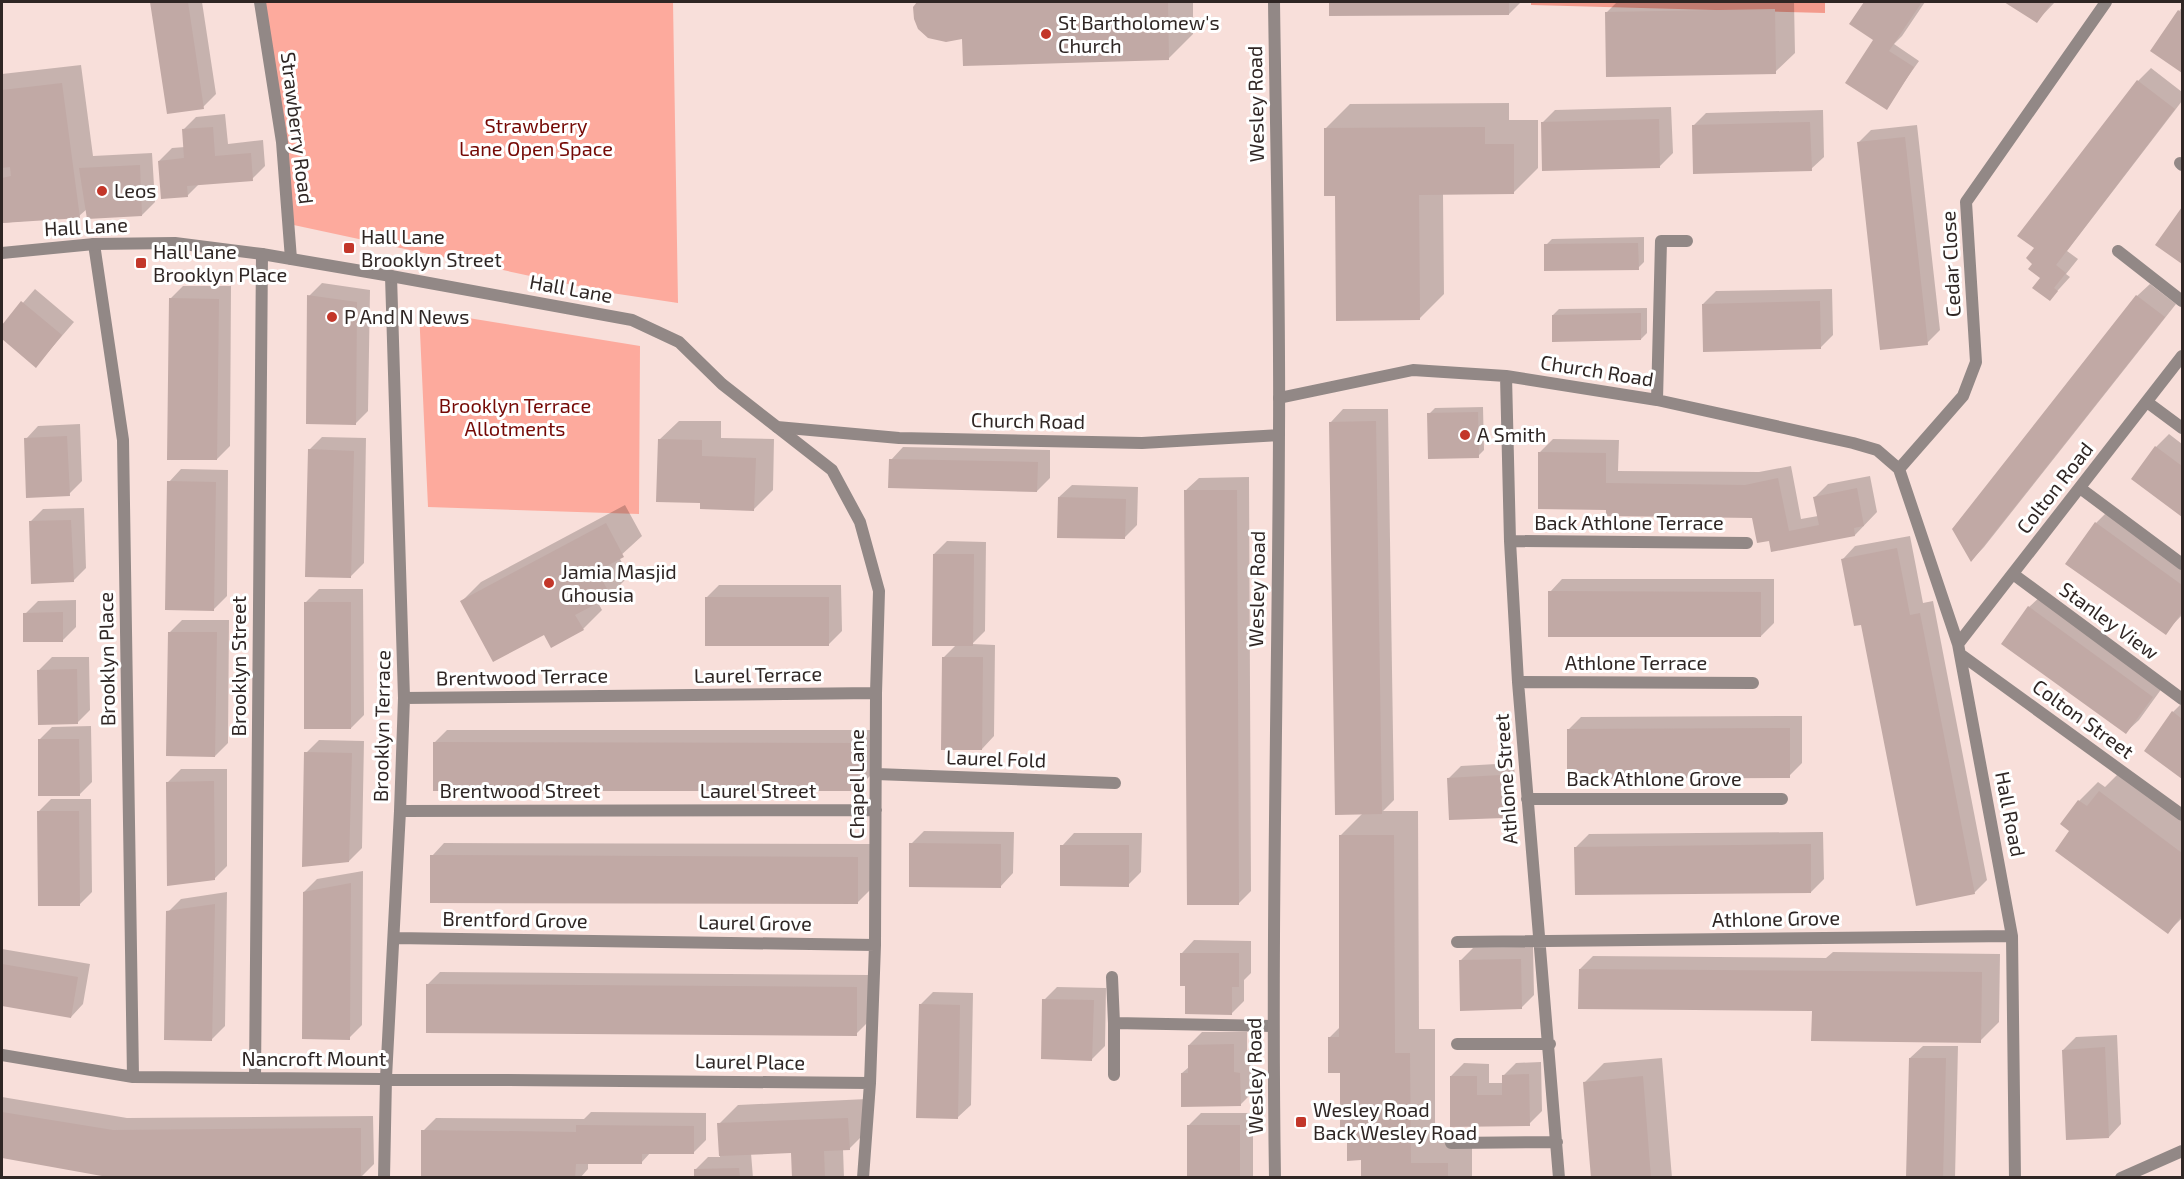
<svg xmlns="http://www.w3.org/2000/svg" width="2184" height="1179" viewBox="0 0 2184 1179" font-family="'Exo 2',sans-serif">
	<rect width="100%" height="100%" fill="#f8dfda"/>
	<path fill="#fdaa9d" d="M 260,2 L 673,2 L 678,303 L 605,292 L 289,224 Z
		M 419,310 L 640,346 L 639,514 L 428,507 Z"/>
	<path fill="#f39a8c" d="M 1531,2 L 1825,2 L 1825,13 L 1531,5 Z"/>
	<path fill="#0003" d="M 153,2 L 202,2 L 216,94 L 203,107 Z
		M 919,2 L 1193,2 L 1193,34 L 1169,58 L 963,37 L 915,7 Z
		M 1331,2 L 1521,2 L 1509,14 L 1331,15 Z
		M 1617,2 L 1794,2 L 1795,53 L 1775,72 L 1606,13 Z
		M 1866,2 L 1925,2 L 1902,36 L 1894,44 L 1919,61 L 1886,108 L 1875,40 L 1851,24 Z
		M 2007,2 L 2055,2 L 2037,21 Z
		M 2182,7 L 2182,71 L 2152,51 Z
		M 81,65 L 93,156 L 152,153 L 155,202 L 142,215 L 87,209 L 79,216 L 2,223 L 2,74 Z
		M 2151,68 L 2182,92 L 2182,101 L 2067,251 L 2078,259 L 2066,274 L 2070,277 L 2050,299 L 2034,263 L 2036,248 L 2020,236 L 2138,81 Z
		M 1509,103 L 1509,120 L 1538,120 L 1538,168 L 1513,193 L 1443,194 L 1444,294 L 1419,319 L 1337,194 L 1325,129 L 1350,104 Z
		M 1671,107 L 1673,153 L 1660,166 L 1542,123 L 1555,110 Z
		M 1823,110 L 1824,157 L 1811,169 L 1693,126 L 1706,113 Z
		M 225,114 L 228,144 L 263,140 L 265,166 L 252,179 L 199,184 L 187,196 L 159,161 L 172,148 L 185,147 L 183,130 L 196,117 Z
		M 1917,125 L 1940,330 L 1927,343 L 1858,143 L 1871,130 Z
		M 2182,210 L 2182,262 L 2158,245 Z
		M 1644,237 L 1644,262 L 1638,268 L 1546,245 L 1552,239 Z
		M 322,283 L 370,290 L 368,411 L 355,424 L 309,296 Z
		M 2150,284 L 2176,304 L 1984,547 L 1972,560 L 2137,296 Z
		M 183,286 L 231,286 L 230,446 L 217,459 L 170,299 Z
		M 35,289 L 74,322 L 36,366 L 2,337 L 2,327 Z
		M 1832,289 L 1833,335 L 1820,348 L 1703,304 L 1716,291 Z
		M 1647,308 L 1647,333 L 1641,339 L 1553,315 L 1559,309 Z
		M 1483,407 L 1484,450 L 1478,456 L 1429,414 L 1435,408 Z
		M 1343,409 L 1388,409 L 1394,800 L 1383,811 L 1418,811 L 1419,1029 L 1435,1029 L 1435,1138 L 1472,1138 L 1472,1178 L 1363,1178 L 1363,1159 L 1349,1132 L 1341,1072 L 1330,1037 L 1341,1026 L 1340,836 L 1363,813 L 1331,422 Z
		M 679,421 L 721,421 L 721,438 L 774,439 L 773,490 L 754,509 L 702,501 L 659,440 Z
		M 80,424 L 82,481 L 69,494 L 26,439 L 38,426 Z
		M 2169,434 L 2182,444 L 2182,514 L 2133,479 L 2156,447 Z
		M 322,437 L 366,438 L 364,563 L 351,576 L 309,450 Z
		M 1553,439 L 1619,440 L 1618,471 L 1759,472 L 1791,466 L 1801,519 L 1818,516 L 1815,497 L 1828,484 L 1870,476 L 1877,512 L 1855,535 L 1770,539 L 1753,516 L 1607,508 L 1540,452 Z
		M 903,447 L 1050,450 L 1050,478 L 1037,491 L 891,460 Z
		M 181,469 L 228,470 L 227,596 L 214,609 L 169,482 Z
		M 1249,477 L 1251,891 L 1238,904 L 1186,490 L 1199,478 Z
		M 1072,485 L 1138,487 L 1137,525 L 1124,538 L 1059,497 Z
		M 625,505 L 642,536 L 619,557 L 629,576 L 610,595 L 597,601 L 602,610 L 583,629 L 545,633 L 462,601 L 481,582 Z
		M 84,508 L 86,568 L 73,581 L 30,522 L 43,509 Z
		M 2109,510 L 2182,563 L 2182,615 L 2165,633 L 2096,523 Z
		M 1910,536 L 1923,603 L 1933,601 L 1987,880 L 1974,893 L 1862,623 L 1843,559 L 1855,546 Z
		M 947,541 L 986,542 L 985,631 L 972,644 L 995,645 L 994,736 L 982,749 L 944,657 L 957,644 L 934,554 Z
		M 1562,579 L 1774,579 L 1774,623 L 1761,636 L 1550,592 Z
		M 719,585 L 841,585 L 842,631 L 829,644 L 706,598 Z
		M 319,589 L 363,589 L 364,715 L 351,728 L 306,602 Z
		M 2042,595 L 2165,684 L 2139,720 L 2126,732 L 2029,607 Z
		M 76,600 L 76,627 L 63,640 L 25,614 L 38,601 Z
		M 182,620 L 229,620 L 228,743 L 215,756 L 169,633 Z
		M 52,657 L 89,657 L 90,710 L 77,723 L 39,670 Z
		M 2182,703 L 2182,777 L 2146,751 L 2173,712 Z
		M 1802,716 L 1802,763 L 1789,776 L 1569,729 L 1581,717 Z
		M 91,726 L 92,782 L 79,795 L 39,740 L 52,727 Z
		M 447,730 L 870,730 L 870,776 L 857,789 L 434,743 Z
		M 319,740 L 364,741 L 362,848 L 349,861 L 306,753 Z
		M 1514,763 L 1516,803 L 1503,816 L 1448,779 L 1461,766 Z
		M 181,769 L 227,769 L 227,866 L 214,879 L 168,782 Z
		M 2119,773 L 2182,820 L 2182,918 L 2168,932 L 2071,831 L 2062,824 L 2079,801 L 2098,782 L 2105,787 Z
		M 51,799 L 91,799 L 92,892 L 79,905 L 38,812 Z
		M 924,831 L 1014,832 L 1013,873 L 1001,886 L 911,844 Z
		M 1823,832 L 1824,879 L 1811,892 L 1576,847 L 1589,834 Z
		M 1074,833 L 1142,833 L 1141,872 L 1128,885 L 1062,846 Z
		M 444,843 L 870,844 L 870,890 L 857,903 L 432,856 Z
		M 363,871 L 362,1025 L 349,1038 L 304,892 L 317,879 Z
		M 227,892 L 225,1026 L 212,1039 L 168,912 L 181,899 Z
		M 1194,940 L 1251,941 L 1251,973 L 1244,980 L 1244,1001 L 1231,1014 L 1187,985 L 1182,953 Z
		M 1533,947 L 1534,995 L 1521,1008 L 1460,961 L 1473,948 Z
		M 2,949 L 90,964 L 83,1004 L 71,1017 L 2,1005 Z
		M 1833,952 L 2000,954 L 1999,1022 L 1980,1041 L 1813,1009 L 1580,969 L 1593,956 L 1826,958 Z
		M 440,972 L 869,975 L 869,1021 L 856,1034 L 427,985 Z
		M 1057,987 L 1106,988 L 1105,1046 L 1092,1059 L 1044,1000 Z
		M 933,992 L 973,993 L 971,1105 L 958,1117 L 920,1005 Z
		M 1202,1032 L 1247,1032 L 1247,1060 L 1253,1060 L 1253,1092 L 1240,1105 L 1182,1073 L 1189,1067 L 1189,1045 Z
		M 2117,1035 L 2121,1124 L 2109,1137 L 2063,1050 L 2076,1037 Z
		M 1923,1046 L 1958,1046 L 1955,1178 L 1908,1178 L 1910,1058 Z
		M 1662,1058 L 1672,1178 L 1593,1178 L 1585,1082 L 1604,1063 Z
		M 1541,1062 L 1542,1111 L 1529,1124 L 1452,1125 L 1451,1076 L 1464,1063 L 1489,1064 L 1489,1083 L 1503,1083 L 1503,1076 L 1516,1063 Z
		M 2,1097 L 127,1118 L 373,1116 L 374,1164 L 361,1177 L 115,1176 L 2,1157 Z
		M 867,1099 L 868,1130 L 849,1149 L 843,1149 L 844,1178 L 794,1178 L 792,1151 L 751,1153 L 753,1178 L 696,1178 L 695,1170 L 708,1157 L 720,1157 L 719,1124 L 738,1105 Z
		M 591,1112 L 706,1113 L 706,1140 L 693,1153 L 651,1152 L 641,1163 L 588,1162 L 588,1169 L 580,1178 L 422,1178 L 423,1131 L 436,1118 L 584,1119 Z
		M 1201,1113 L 1253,1113 L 1253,1178 L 1189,1178 L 1189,1125 Z"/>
	<path fill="#c1a9a5" d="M 150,2 L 188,2 L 204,109 L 167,114 Z
		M 917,2 L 1168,2 L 1169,60 L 963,66 L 962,39 L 946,42 L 928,38 L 918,29 L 914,19 L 913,7 Z
		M 1329,2 L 1509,2 L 1509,15 L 1329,16 Z
		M 1864,2 L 1922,2 L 1889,51 L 1914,67 L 1887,110 L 1845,83 L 1873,40 L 1849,24 Z
		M 2004,2 L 2052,2 L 2037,23 Z
		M 1775,9 L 1776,74 L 1606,77 L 1605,12 Z
		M 2178,10 L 2182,13 L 2182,73 L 2150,51 Z
		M 2137,80 L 2175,109 L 2056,265 L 2066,273 L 2054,288 L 2058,291 L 2050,301 L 2032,288 L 2040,278 L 2028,269 L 2032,264 L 2026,258 L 2034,248 L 2017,236 Z
		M 62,83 L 80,218 L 2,223 L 2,178 L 11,176 L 10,167 L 2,168 L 2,90 Z
		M 1659,119 L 1660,168 L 1542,171 L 1541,122 Z
		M 1810,122 L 1812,171 L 1693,174 L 1692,125 Z
		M 213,127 L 215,156 L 251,153 L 253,181 L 187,186 L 188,197 L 161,199 L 158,161 L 184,158 L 182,129 Z
		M 1485,127 L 1485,144 L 1514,144 L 1514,194 L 1419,195 L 1420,320 L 1336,321 L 1335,196 L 1324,196 L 1324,128 Z
		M 1905,137 L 1928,345 L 1880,350 L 1857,142 Z
		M 140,165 L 142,216 L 87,219 L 79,168 Z
		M 2182,207 L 2182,264 L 2155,245 Z
		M 1638,243 L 1639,270 L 1544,271 L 1544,244 Z
		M 307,295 L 357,302 L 356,425 L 306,424 Z
		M 2136,295 L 2165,317 L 1971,562 L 1952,529 Z
		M 169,298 L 219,299 L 217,460 L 167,460 Z
		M 21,301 L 62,335 L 36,368 L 2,339 L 2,325 Z
		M 1820,301 L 1821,349 L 1703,352 L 1702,304 Z
		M 1641,313 L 1641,340 L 1552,342 L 1552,315 Z
		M 1478,412 L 1479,458 L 1428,459 L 1427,413 Z
		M 1376,421 L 1382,814 L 1335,815 L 1329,422 Z
		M 67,436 L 70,496 L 26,498 L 24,438 Z
		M 658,439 L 702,440 L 702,456 L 756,458 L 754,511 L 700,509 L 700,503 L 656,502 Z
		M 2155,446 L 2182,466 L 2182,517 L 2131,479 Z
		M 308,449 L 354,451 L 351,578 L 305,577 Z
		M 1538,452 L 1606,453 L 1606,483 L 1745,485 L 1778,478 L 1789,531 L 1819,525 L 1813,497 L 1857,488 L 1864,526 L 1854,528 L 1855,536 L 1771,552 L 1769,541 L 1757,543 L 1752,518 L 1606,516 L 1606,510 L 1538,509 Z
		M 889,459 L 1038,462 L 1037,492 L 888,488 Z
		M 167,481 L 216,482 L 214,611 L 165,610 Z
		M 1184,490 L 1237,490 L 1239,905 L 1187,905 Z
		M 1058,497 L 1126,499 L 1125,539 L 1057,538 Z
		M 71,520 L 74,582 L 31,584 L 29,521 Z
		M 2095,522 L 2182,585 L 2182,612 L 2166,635 L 2065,564 Z
		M 606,523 L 624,557 L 597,571 L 611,596 L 575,615 L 584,630 L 551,648 L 544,635 L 493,662 L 460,601 Z
		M 1897,548 L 1910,615 L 1920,613 L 1975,894 L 1916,906 L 1861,625 L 1854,626 L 1841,559 Z
		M 933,554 L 974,554 L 973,646 L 932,646 Z
		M 1548,591 L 1761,592 L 1761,637 L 1548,637 Z
		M 705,597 L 829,597 L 829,646 L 705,646 Z
		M 304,602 L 351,602 L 351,729 L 304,729 Z
		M 2028,606 L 2153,697 L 2126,734 L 2001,644 Z
		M 63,612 L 63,642 L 23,642 L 23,613 Z
		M 168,632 L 217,632 L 215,757 L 166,756 Z
		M 942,657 L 983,657 L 982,750 L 941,750 Z
		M 77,669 L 78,724 L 38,725 L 37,670 Z
		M 2172,711 L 2182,719 L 2182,779 L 2144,751 Z
		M 1790,728 L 1790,778 L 1567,779 L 1567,729 Z
		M 38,739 L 79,739 L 80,796 L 38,796 Z
		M 433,742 L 858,743 L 858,791 L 433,791 Z
		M 304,752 L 352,753 L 349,862 L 302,867 Z
		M 1501,775 L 1504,818 L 1449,820 L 1447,778 Z
		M 214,781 L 215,880 L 167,886 L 166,782 Z
		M 2099,791 L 2182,853 L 2182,915 L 2168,934 L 2055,851 L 2069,831 L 2060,824 L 2078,800 L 2087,806 Z
		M 37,811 L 79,811 L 80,906 L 38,906 Z
		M 1339,835 L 1394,835 L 1395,1053 L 1410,1053 L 1411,1163 L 1448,1163 L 1448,1178 L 1361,1178 L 1361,1160 L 1347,1161 L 1347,1133 L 1340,1134 L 1340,1073 L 1328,1073 L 1328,1037 L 1339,1037 Z
		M 909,843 L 1001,844 L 1001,888 L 909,887 Z
		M 1811,844 L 1811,893 L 1575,895 L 1574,847 Z
		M 1060,845 L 1129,845 L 1129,887 L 1060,886 Z
		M 430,855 L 858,857 L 858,904 L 430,903 Z
		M 351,883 L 350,1040 L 302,1039 L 303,892 Z
		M 215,904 L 212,1041 L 164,1040 L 166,911 Z
		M 1180,953 L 1239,953 L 1239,987 L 1232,987 L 1232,1015 L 1185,1014 L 1185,986 L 1180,986 Z
		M 1521,959 L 1522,1009 L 1460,1011 L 1459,960 Z
		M 2,964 L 78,977 L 71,1018 L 2,1006 Z
		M 1579,969 L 1982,972 L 1981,1043 L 1811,1041 L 1812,1011 L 1578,1009 Z
		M 426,984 L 857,987 L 857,1036 L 426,1033 Z
		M 1042,999 L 1094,1000 L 1092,1061 L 1041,1059 Z
		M 919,1004 L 960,1005 L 958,1119 L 916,1118 Z
		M 1234,1044 L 1234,1072 L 1240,1073 L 1241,1106 L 1181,1107 L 1181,1073 L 1188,1073 L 1188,1045 Z
		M 2105,1047 L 2109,1138 L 2066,1140 L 2062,1050 Z
		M 1909,1058 L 1946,1058 L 1943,1178 L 1906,1178 Z
		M 1529,1074 L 1530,1126 L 1450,1127 L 1450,1076 L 1477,1076 L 1477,1095 L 1502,1095 L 1502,1075 Z
		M 1643,1076 L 1651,1178 L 1591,1178 L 1583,1082 Z
		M 2,1112 L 113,1130 L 361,1128 L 361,1178 L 113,1178 L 2,1158 Z
		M 848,1118 L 850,1150 L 824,1151 L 825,1178 L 792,1178 L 791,1153 L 719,1156 L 717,1123 Z
		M 576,1125 L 694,1126 L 694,1154 L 642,1154 L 642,1164 L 576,1164 L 575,1178 L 421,1178 L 421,1130 L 576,1132 Z
		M 1187,1125 L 1240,1125 L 1240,1178 L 1187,1178 Z
		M 739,1168 L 740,1178 L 694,1178 L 694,1169 Z"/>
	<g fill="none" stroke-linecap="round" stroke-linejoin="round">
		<path stroke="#928886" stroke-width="12" d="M 260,2 L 282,142 L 291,259
			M 2180,163 L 2182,165
			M 94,244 L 123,440 L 133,1077
			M 2118,251 L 2182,301
			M 1506,376 L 1510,541 L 1518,682 L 1559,1178
			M 1279,398 L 1413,370 L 1506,376 L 1657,400 L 1853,443 L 1877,450 L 1899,469
			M 1657,400 L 1661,241 L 1687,241
			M 2147,402 L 2182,428
			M 777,427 L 832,470 L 860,522 L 879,591 L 876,693 L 875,945 L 870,1083 L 863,1178
			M 1899,469 L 1958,644 L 2012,936 L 2015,1178
			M 1899,469 L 1963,396 L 1976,362 L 1966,202 L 2106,2
			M 2080,488 L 2182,564
			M 1510,541 L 1747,543
			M 2013,574 L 2182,699
			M 1958,644 L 2182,356
			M 1960,654 L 2182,815
			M 1518,682 L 1753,683
			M 404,698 L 876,693
			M 876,774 L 1115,783
			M 1527,799 L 1782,799
			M 400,811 L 876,810
			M 394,938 L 875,945
			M 1457,942 L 2012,936
			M 1112,977 L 1114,1023
			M 1457,1044 L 1550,1044
			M 2,1055 L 133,1077 L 870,1083
			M 1114,1075 L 1114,1023 L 1273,1026
			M 255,1078 L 262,254
			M 1451,1143 L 1557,1142
			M 384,1178 L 386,1078 L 400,811 L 404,698 L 391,276
			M 2121,1178 L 2182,1151"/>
		<path stroke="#928886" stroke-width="12" d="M 1274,2 C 1276,145 1280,289 1279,433 C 1278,681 1271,929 1275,1178
			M 2,253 L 94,244 L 175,243 L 262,254 L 391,276 L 632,320 L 679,342 L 722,384 L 777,427 L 899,438 L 1142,443 L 1279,435"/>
	</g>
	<g fill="#c33629" stroke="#fff" stroke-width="2">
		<circle cx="1046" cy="34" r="6"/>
		<circle cx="102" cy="191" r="6"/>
		<rect x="343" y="242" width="12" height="12" rx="3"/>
		<rect x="135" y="257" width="12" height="12" rx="3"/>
		<circle cx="332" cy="317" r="6"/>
		<circle cx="1465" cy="435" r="6"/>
		<circle cx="549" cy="583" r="6"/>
		<rect x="1295" y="1116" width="12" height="12" rx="3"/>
	</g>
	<g text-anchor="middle" stroke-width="6" stroke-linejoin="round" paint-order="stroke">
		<g font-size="20" fill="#2f2624" stroke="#fff" text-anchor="start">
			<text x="1058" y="30">St Bartholomew's<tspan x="1058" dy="23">Church</tspan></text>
			<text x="114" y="198">Leos</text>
			<text x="361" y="244">Hall Lane<tspan x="361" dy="23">Brooklyn Street</tspan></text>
			<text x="153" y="259">Hall Lane<tspan x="153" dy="23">Brooklyn Place</tspan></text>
			<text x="344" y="324">P And N News</text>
			<text x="1477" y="442">A Smith</text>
			<text x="561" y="579">Jamia Masjid<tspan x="561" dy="23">Ghousia</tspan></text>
			<text x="1313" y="1117">Wesley Road<tspan x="1313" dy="23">Back Wesley Road</tspan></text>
		</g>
		<g font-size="20" fill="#2f2624" stroke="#fff">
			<text transform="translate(1256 104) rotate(-91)" y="7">Wesley Road</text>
			<text transform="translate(297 128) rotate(83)" y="7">Strawberry Road</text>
			<text transform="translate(86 227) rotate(-3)" y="7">Hall Lane</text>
			<text transform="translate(1951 264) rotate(-93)" y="7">Cedar Close</text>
			<text transform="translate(571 289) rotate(10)" y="7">Hall Lane</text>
			<text transform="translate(1597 371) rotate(9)" y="7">Church Road</text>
			<text transform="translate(1028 421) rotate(1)" y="7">Church Road</text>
			<text transform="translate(2055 488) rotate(-52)" y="7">Colton Road</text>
			<text x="1629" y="530">Back Athlone Terrace</text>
			<text transform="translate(1257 589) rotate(-89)" y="7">Wesley Road</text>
			<text transform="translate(2109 621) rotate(36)" y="7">Stanley View</text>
			<text transform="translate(107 659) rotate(-91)" y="7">Brooklyn Place</text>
			<text x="1636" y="670">Athlone Terrace</text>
			<text transform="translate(239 666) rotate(-90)" y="7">Brooklyn Street</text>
			<text transform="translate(758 675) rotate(-1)" y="7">Laurel Terrace</text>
			<text transform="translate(522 677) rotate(-1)" y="7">Brentwood Terrace</text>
			<text transform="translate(2083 719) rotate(36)" y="7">Colton Street</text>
			<text transform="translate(382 726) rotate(-89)" y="7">Brooklyn Terrace</text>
			<text transform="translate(996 759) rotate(2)" y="7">Laurel Fold</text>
			<text transform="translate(1506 779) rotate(-94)" y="7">Athlone Street</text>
			<text x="1654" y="786">Back Athlone Grove</text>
			<text transform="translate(857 784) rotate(-90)" y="7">Chapel Lane</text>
			<text x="520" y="798">Brentwood Street</text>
			<text x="758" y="798">Laurel Street</text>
			<text transform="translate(2010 814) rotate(79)" y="7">Hall Road</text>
			<text transform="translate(1776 919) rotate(-1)" y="7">Athlone Grove</text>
			<text transform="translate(515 920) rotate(1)" y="7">Brentford Grove</text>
			<text transform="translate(755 923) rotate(1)" y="7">Laurel Grove</text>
			<text x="314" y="1066">Nancroft Mount</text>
			<text transform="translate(750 1062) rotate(1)" y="7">Laurel Place</text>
			<text transform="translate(1255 1076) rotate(-91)" y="7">Wesley Road</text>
		</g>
		<g font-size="20" fill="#750905" stroke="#fff">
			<text x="536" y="133">Strawberry<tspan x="536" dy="23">Lane Open Space</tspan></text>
			<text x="515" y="413">Brooklyn Terrace<tspan x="515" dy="23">Allotments</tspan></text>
		</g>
	</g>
	<rect width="2184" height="1179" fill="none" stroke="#2f2624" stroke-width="6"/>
</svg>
